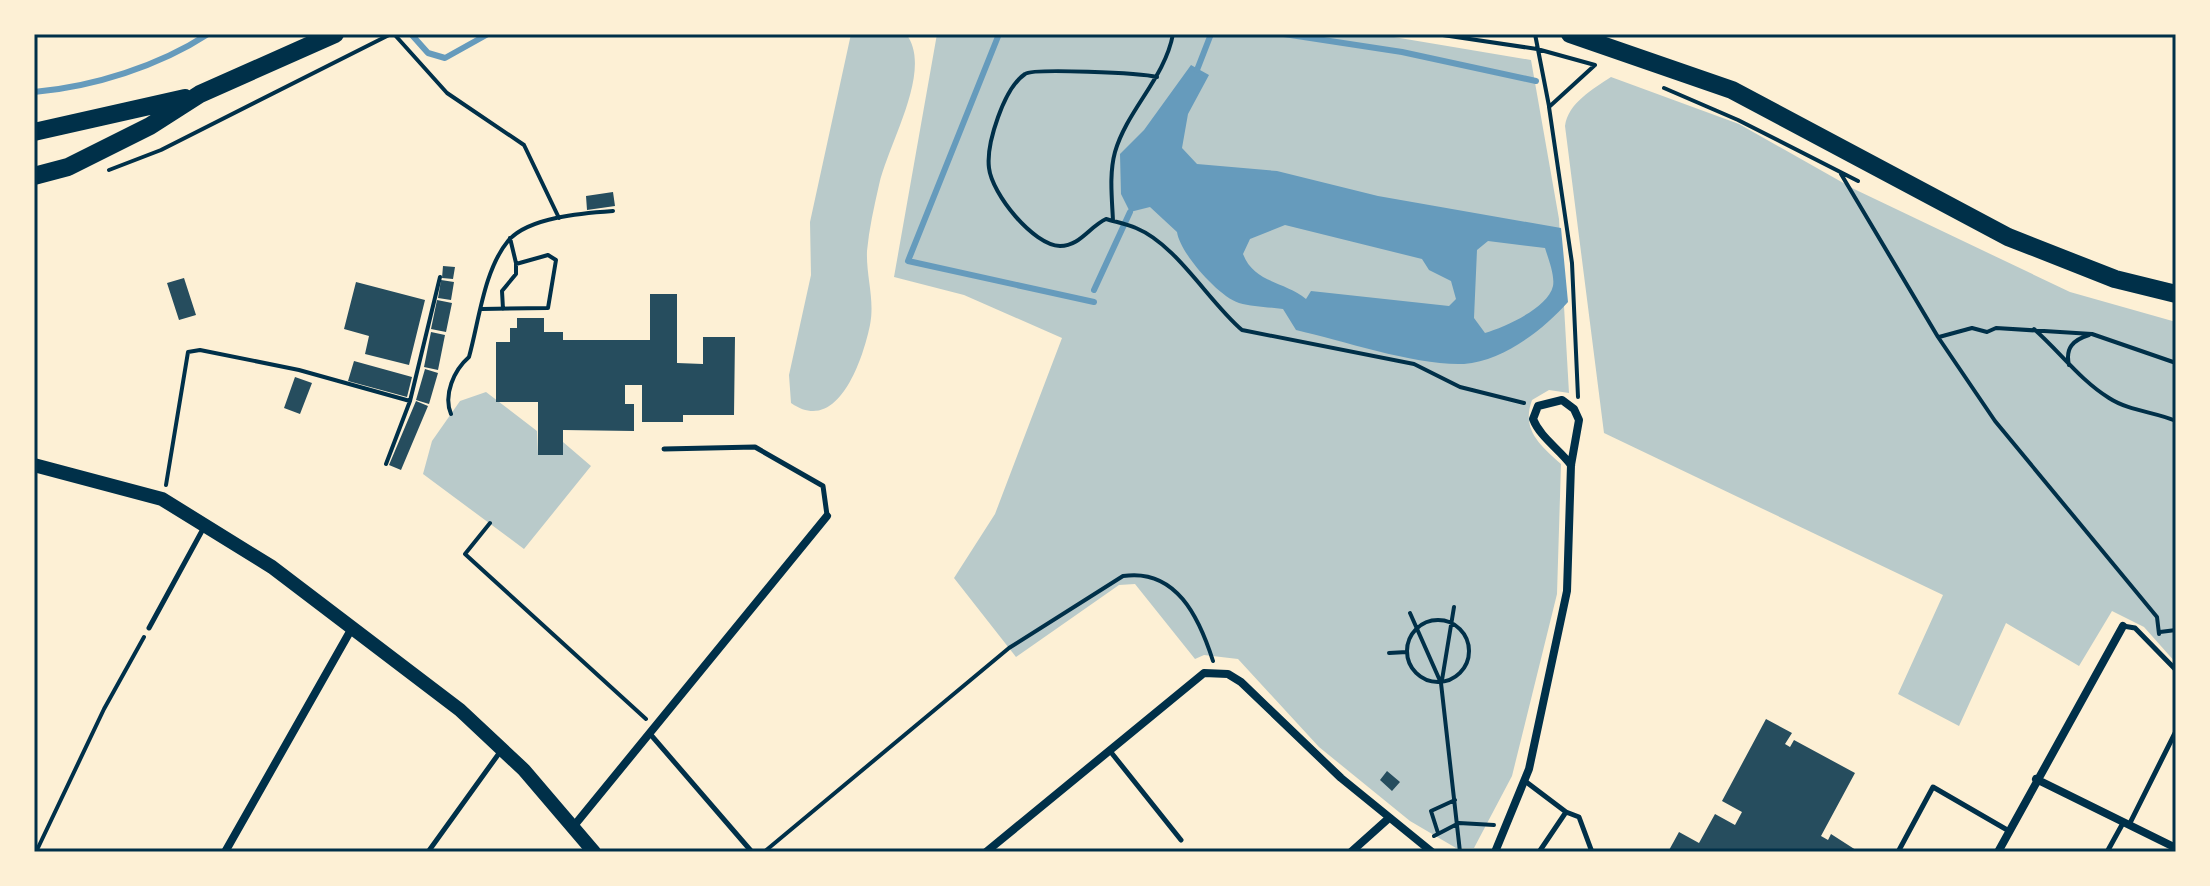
<svg xmlns="http://www.w3.org/2000/svg" width="2210" height="886" viewBox="0 0 2210 886" font-family="Spectral,serif">
	<rect width="100%" height="100%" fill="#fdf0d5"/>
	<path fill="#b9caca" d="M 851,34 L 906,34 C 934,69 888,144 879,185 C 874,207 869,229 867,251 C 866,276 875,300 870,325 C 863,359 838,436 791,403 L 789,375 L 811,275 L 810,222 Z
		M 937,34 L 1376,34 L 1531,60 L 1559,219 L 1569,393 L 1549,390 L 1532,400 C 1521,430 1540,445 1561,464 L 1557,594 L 1512,776 L 1474,848 L 1456,848 L 1410,821 L 1319,747 L 1238,659 L 1204,655 L 1195,659 L 1135,584 L 1119,585 L 1016,657 L 954,578 L 995,514 L 1062,338 L 964,295 L 894,277 Z
		M 1611,77 L 1739,124 L 1854,189 L 2070,292 L 2176,322 L 2176,663 L 2144,627 L 2112,611 L 2079,666 L 2006,623 L 1959,726 L 1898,694 L 1943,595 L 1604,433 L 1565,126 C 1568,103 1593,89 1611,77 Z
		M 486,392 L 537,431 L 538,455 L 563,455 L 563,442 L 591,466 L 524,549 L 423,474 L 432,441 L 460,401 Z"/>
	<path fill="#669bbc" fill-rule="evenodd" d="M 1191,65 L 1209,75 L 1188,114 L 1182,148 L 1197,164 L 1277,171 L 1378,196 L 1561,228 L 1568,302 C 1543,330 1503,361 1464,364 C 1417,366 1344,341 1296,330 L 1283,309 C 1269,307 1252,307 1239,303 C 1218,296 1180,253 1177,232 L 1150,207 L 1130,212 L 1121,194 L 1120,154 L 1144,130 ZM 1285,225 L 1422,259 L 1429,270 L 1451,281 L 1456,299 L 1449,306 L 1311,291 L 1306,299 C 1284,281 1254,283 1243,254 L 1250,239 ZM 1488,241 L 1545,248 C 1548,258 1555,275 1553,286 C 1548,308 1505,327 1485,333 L 1474,318 L 1477,250 Z"/>
	<g fill="none" stroke-linecap="round" stroke-linejoin="round">
		<path stroke="#669bbc" stroke-width="6" d="M 411,34 L 428,53 L 445,58 L 488,34
			M 999,34 L 908,261 L 1094,302
			M 1284,34 L 1402,52 L 1536,81
			M 1197,70 L 1211,34
			M 34,92 C 93,87 159,66 208,34
			M 1094,290 L 1130,212"/>
	</g>
	<path fill="#264d5e" d="M 613,192 L 615,206 L 587,210 L 586,196 Z
		M 443,266 L 455,267 L 453,279 L 442,278 Z
		M 184,278 L 196,315 L 179,320 L 167,283 Z
		M 441,280 L 454,282 L 451,300 L 438,298 Z
		M 356,282 L 425,300 L 409,365 L 365,354 L 369,336 L 344,329 Z
		M 650,294 L 677,294 L 677,363 L 703,364 L 703,337 L 735,337 L 734,415 L 683,415 L 683,422 L 642,422 L 642,385 L 625,385 L 625,404 L 634,404 L 634,431 L 563,430 L 563,455 L 538,455 L 538,402 L 496,402 L 496,342 L 510,342 L 510,328 L 517,328 L 517,318 L 544,318 L 544,332 L 563,332 L 563,340 L 650,340 Z
		M 437,300 L 452,303 L 446,332 L 431,329 Z
		M 431,332 L 445,335 L 438,370 L 424,367 Z
		M 354,361 L 412,377 L 407,397 L 348,381 Z
		M 425,369 L 438,373 L 429,404 L 416,400 Z
		M 295,377 L 312,383 L 300,414 L 284,408 Z
		M 416,401 L 428,406 L 401,470 L 389,465 Z
		M 1766,719 L 1792,733 L 1785,744 L 1790,747 L 1794,740 L 1855,773 L 1821,836 L 1828,840 L 1831,834 L 1859,852 L 1668,852 L 1679,832 L 1699,843 L 1715,814 L 1735,825 L 1742,812 L 1722,801 Z
		M 1387,771 L 1400,782 L 1392,791 L 1380,780 Z"/>
	<g fill="none" stroke-linecap="round" stroke-linejoin="round">
		<path stroke="#003049" stroke-width="4" d="M 394,34 L 447,93 L 524,145 L 559,218
			M 1436,34 L 1537,49 L 1595,65
			M 1535,34 L 1549,106
			M 1157,77 C 1141,73 1033,68 1025,74 C 1004,88 986,144 989,168 C 992,194 1033,245 1060,246 C 1080,246 1089,227 1106,219 C 1116,222 1127,224 1136,228 C 1177,245 1208,301 1242,330 L 1414,364 L 1460,387 L 1524,403
			M 1664,88 L 1738,120 L 1858,181
			M 109,170 L 161,150 L 391,34
			M 1841,174 L 1938,337 L 1995,421 L 2157,617 L 2159,634
			M 1113,221 C 1112,198 1109,174 1115,152 C 1127,110 1165,78 1173,34
			M 510,238 L 516,263
			M 482,309 L 548,308 L 556,260 L 548,255 L 516,264 L 516,274 L 502,291 L 503,309
			M 2034,329 C 2060,352 2080,380 2109,398 C 2129,411 2155,412 2176,421
			M 1939,337 L 1972,328 L 1987,332 L 1996,328 L 2092,334 L 2176,363
			M 2069,365 C 2065,348 2073,340 2089,335
			M 1578,397 L 1572,263 L 1549,107 L 1595,65
			M 451,414 C 443,395 454,370 469,357 C 479,321 484,270 508,241 C 528,217 584,213 613,211
			M 386,464 L 410,401
			M 166,485 L 188,352 L 200,350 L 299,370 L 410,401 L 440,277
			M 490,523 L 465,554 L 646,719
			M 1410,613 L 1441,683 L 1460,852
			M1407 651a31 31 0 1 1 62 0a31 31 0 1 1-62 0Z
			M 2160,632 L 2176,630
			M 1389,653 L 1407,652
			M 1442,680 L 1454,607
			M 1438,833 L 1431,811 L 1455,800
			M 1434,836 L 1459,823 L 1494,825
			M 36,852 L 104,709 L 144,637
			M 764,852 L 1009,648 L 1123,576 C 1176,568 1199,617 1213,661"/>
		<path stroke="#003049" stroke-width="5" d="M 664,449 L 755,447 L 823,486 L 827,515
			M 2123,626 L 2135,628 L 2176,670
			M 149,628 L 203,529
			M 651,735 L 752,852
			M 1110,751 L 1181,840
			M 1525,781 L 1566,812 L 1539,852
			M 1566,812 L 1579,817 L 1592,852
			M 2129,825 L 2176,731
			M 428,852 L 500,752
			M 1898,852 L 1933,787 L 2009,831
			M 2107,852 L 2123,823"/>
		<path stroke="#003049" stroke-width="8" d="M 2036,779 L 2176,848
			M 573,827 L 827,516
			M 225,852 L 352,628
			M 986,852 L 1204,673 L 1228,674 L 1241,682 L 1341,778 L 1432,852
			M 1351,852 L 1389,818
			M 1495,852 L 1529,769 L 1567,591 L 1571,465 L 1579,420 L 1574,409 L 1562,400 L 1538,406 L 1533,419 C 1540,437 1559,449 1571,465
			M 1998,852 L 2123,626"/>
		<path stroke="#003049" stroke-width="14" d="M 34,465 L 162,499 L 272,567 L 460,710 L 524,770 L 594,852"/>
		<path stroke="#003049" stroke-width="18" d="M 1570,34 L 1732,90 L 2008,237 L 2115,279 L 2176,294
			M 34,132 L 185,98
			M 34,176 L 68,167 L 150,126 L 200,94 L 335,34"/>
	</g>
	<rect width="2210" height="886" fill="none" stroke="#fdf0d5" stroke-width="72"/>
	<rect x="36" y="36" width="2138" height="814" fill="none" stroke="#003049" stroke-width="3"/>
</svg>
